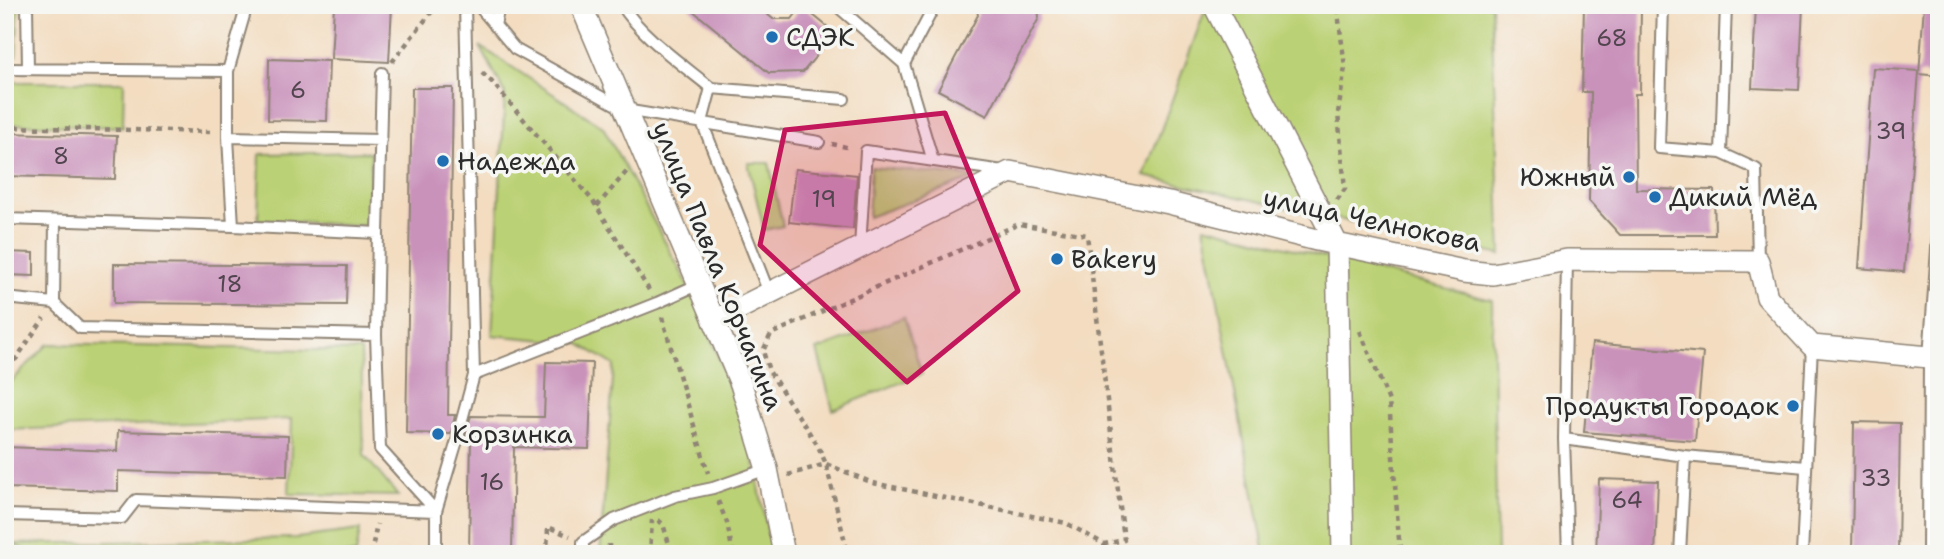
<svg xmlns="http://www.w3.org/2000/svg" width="1944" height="559" viewBox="0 0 1944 559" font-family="'Shantell Sans',sans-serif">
	<rect width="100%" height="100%" fill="#f6f6f2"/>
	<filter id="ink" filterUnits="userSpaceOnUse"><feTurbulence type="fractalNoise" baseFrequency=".0143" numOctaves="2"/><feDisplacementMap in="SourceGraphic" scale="14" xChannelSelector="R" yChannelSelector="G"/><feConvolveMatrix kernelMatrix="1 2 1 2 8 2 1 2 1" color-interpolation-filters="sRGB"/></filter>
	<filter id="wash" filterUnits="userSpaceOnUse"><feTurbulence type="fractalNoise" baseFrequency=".00686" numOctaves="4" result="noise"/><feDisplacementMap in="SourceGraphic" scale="28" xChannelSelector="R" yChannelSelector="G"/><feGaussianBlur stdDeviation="1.57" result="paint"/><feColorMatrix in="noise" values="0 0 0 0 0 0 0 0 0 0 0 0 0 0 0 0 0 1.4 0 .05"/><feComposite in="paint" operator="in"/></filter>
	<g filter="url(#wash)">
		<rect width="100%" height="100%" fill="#f3dcbf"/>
		<path fill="#bbd175" stroke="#737e50" stroke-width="2" d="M 5,5 L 19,5 L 16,56 L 5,56 Z
			M 1207,5 L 1491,5 L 1501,255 L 1144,176 Z
			M 480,46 L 603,127 L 699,305 L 751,446 L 772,554 L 600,554 L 614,365 L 578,343 L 492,335 L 505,93 Z
			M 5,82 L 124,82 L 123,127 L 5,124 Z
			M 371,152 L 369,226 L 258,220 L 260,154 Z
			M 748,163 L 769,163 L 783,226 L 764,230 Z
			M 871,167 L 977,177 L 868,217 Z
			M 1204,226 L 1492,300 L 1497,554 L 1265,554 Z
			M 904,317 L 922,374 L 833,410 L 817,350 Z
			M 48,344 L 361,351 L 364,455 L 398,496 L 289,494 L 292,419 L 5,430 L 5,388 Z
			M 360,530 L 356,554 L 35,554 L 12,544 L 297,538 Z"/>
		<g id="blocks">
			<path fill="#c992bb" d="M 334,5 L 392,6 L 389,62 L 331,59 Z
				M 686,5 L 756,5 L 773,19 L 792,19 L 802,6 L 835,33 L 803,72 L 769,73 Z
				M 976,5 L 1038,5 L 1039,18 L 987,116 L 938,90 L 978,15 Z
				M 1584,5 L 1641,5 L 1640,94 L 1635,94 L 1636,189 L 1714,190 L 1715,235 L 1620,235 L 1589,201 L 1591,92 L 1582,92 Z
				M 1756,5 L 1803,5 L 1799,90 L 1752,88 Z
				M 1924,5 L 1939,5 L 1939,76 L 1919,74 Z
				M 269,59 L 329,61 L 327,121 L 268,120 Z
				M 1873,68 L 1919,71 L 1904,272 L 1859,268 Z
				M 412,88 L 453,88 L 448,415 L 455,415 L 451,434 L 406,433 Z
				M 5,133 L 117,136 L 115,179 L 5,176 Z
				M 795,169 L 857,175 L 853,229 L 789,222 Z
				M 5,252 L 34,253 L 34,276 L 5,275 Z
				M 114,264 L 347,266 L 346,305 L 114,303 Z
				M 1592,343 L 1703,353 L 1695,441 L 1584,432 Z
				M 546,362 L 592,363 L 589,449 L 514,447 L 512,554 L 469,554 L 471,435 L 467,435 L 466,431 L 471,416 L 544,417 Z
				M 1854,422 L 1900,423 L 1898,554 L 1852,554 Z
				M 118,431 L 288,436 L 287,476 L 118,471 L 118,491 L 5,488 L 5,447 L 117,451 Z
				M 1599,479 L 1658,481 L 1655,554 L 1596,554 Z"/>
		</g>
	</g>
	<g filter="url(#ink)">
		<use href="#blocks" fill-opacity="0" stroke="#8f8475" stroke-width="2"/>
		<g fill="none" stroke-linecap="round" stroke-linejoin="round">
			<defs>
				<path id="lane" d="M 27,5 L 28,69
					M 478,5 L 515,49 L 625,110 L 819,142
					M 622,5 C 640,35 683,65 711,88
					M 836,5 L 904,64 L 933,161
					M 1663,5 L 1659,148 L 1721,153 L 1756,169 L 1758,261
					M 495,26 L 499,5
					M 904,64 L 935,5
					M 5,69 L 228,71 L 228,137 L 233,226 L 378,233 L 376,335 L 380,449 L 436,511 L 436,554
					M 228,71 L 247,5
					M 228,137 L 381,140
					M 1721,153 L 1726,5
					M 5,219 L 233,226
					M 378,233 L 382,73
					M 860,247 L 866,151 L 1003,171
					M 1567,260 L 1564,439 L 1568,554
					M 769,293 L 702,122 L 711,88 L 844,99
					M 5,298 L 54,303 L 55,221
					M 54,303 L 80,328 L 376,335
					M 474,375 L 657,303 L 699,284
					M 460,427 L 474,375 L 465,5
					M 1564,439 L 1685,456 L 1805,467
					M 5,515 L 122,518 L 136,500 L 436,511 L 459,434
					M 583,554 L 583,542 L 614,520 L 675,496 L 713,488 L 767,469
					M 1680,554 L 1685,456
					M 1802,554 L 1812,346
					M 1928,554 L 1929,357 L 1939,222"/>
				<path id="street" d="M 581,5 L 741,384 L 767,469 L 784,554
					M 1214,5 L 1337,244 L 1343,554
					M 714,321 L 1010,172 L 1169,203 L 1317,240 L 1464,271 L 1493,274 L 1567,260 L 1758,261 L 1767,297 L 1812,346 L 1929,357"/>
			</defs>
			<use href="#lane" stroke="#8f8475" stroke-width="14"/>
			<use href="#street" stroke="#8f8475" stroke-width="24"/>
			<path stroke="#8f8475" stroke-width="4.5" stroke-dasharray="5 5" stroke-linecap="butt" d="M 392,62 L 437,5
				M 482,73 L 491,81 L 593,201 L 649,290
				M 5,127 L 214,132
				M 832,144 L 851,148
				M 1337,200 L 1345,189 L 1338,113 L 1345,67 L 1337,5
				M 597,206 L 628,170
				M 662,317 L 708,473
				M 1360,331 L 1389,401 L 1400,554
				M 5,365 L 16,359 L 44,318
				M 788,475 L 826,464 L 873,483 L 1066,523 L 1104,544 L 1124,540 L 1087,235 L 1019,224 L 771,334 L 763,351 L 769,371 L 818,446 L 826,464 L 848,554
				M 718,501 L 727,523 L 733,554
				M 658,520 L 663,524 L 672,554
				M 609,544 L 609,554
				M 1104,544 L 1106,554
				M 371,554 L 377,524
				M 547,554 L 548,527 L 570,536
				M 650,554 L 652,520"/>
			<use href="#lane" stroke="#fff" stroke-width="10"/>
			<use href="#street" stroke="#fff" stroke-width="21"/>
		</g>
	</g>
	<path fill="#c2185b" fill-opacity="0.2" stroke="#c2185b" stroke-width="5" stroke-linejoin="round" d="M 945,113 L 1018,291 L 907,382 L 760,245 L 785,130 Z"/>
	<g fill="#1f6fb2" stroke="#f6f6f2" stroke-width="2.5">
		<circle cx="772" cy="37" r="7"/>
		<circle cx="443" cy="161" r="7"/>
		<circle cx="1629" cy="177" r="7"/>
		<circle cx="1655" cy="197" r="7"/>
		<circle cx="1057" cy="259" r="7"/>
		<circle cx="1793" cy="406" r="7"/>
		<circle cx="438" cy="434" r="7"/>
	</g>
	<g text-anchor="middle" stroke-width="7" stroke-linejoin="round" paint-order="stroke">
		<g font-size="23" fill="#52454f">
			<text x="1612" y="46">68</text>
			<text x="298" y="98">6</text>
			<text x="1891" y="139">39</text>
			<text x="61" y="164">8</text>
			<text x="824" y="207">19</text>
			<text x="230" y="292">18</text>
			<text x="1876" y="486">33</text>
			<text x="492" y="490">16</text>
			<text x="1627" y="508">64</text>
		</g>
		<g font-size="26" fill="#2b2b2b" stroke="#f6f6f2" text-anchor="start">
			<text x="786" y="46">СДЭК</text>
			<text x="457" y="170">Надежда</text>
			<text x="1615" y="186" text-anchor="end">Южный</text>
			<text x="1669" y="206">Дикий Мёд</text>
			<text x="1071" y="268">Bakery</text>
			<text x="1779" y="415" text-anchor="end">Продукты Городок</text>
			<text x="452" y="443">Корзинка</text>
		</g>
		<g font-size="26" fill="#2b2b2b" stroke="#f6f6f2">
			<text transform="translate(1372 220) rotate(12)" y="9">улица Челнокова</text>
			<text transform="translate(718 266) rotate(68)" y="9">улица Павла Корчагина</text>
		</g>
	</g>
	<rect width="1944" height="559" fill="none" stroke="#f6f6f2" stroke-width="28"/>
</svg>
